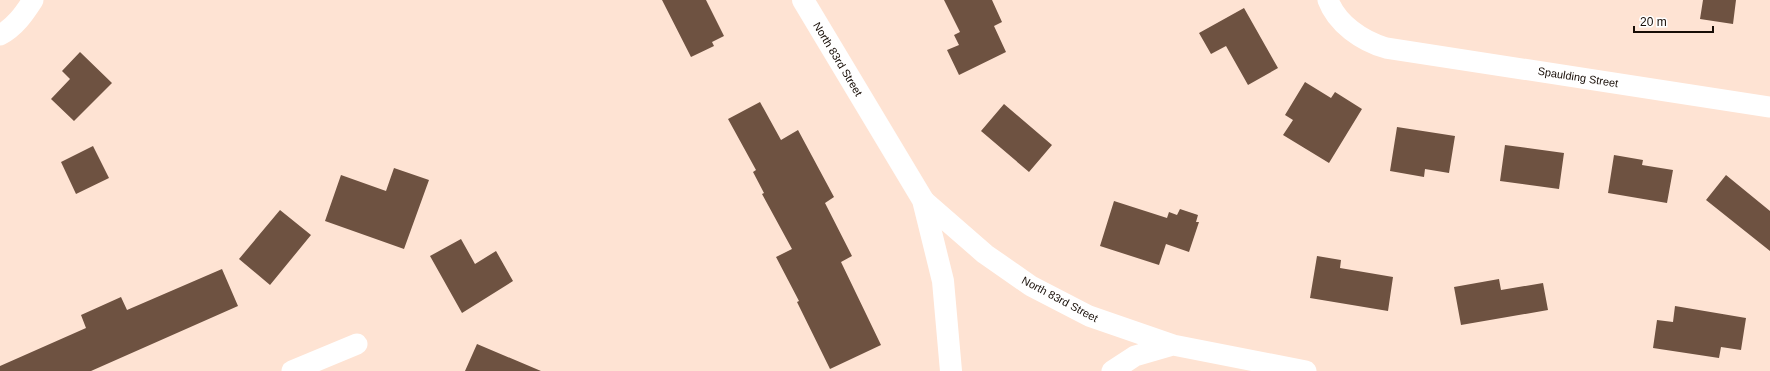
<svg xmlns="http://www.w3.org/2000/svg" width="1770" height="371" viewBox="0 0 1770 371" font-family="Arial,sans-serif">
	<rect width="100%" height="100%" fill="#fee3d3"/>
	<path fill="#6e5241" d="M 662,0 L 706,0 L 724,36 L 712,42 L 714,46 L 691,57 Z
		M 944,0 L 992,0 L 1002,22 L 994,26 L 1006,52 L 959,75 L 947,50 L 959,45 L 954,35 L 960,32 Z
		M 1703,0 L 1736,0 L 1733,24 L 1700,19 Z
		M 1244,8 L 1278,68 L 1248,85 L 1226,46 L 1211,54 L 1199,33 Z
		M 80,52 L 112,83 L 74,121 L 51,99 L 70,79 L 62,71 Z
		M 1305,82 L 1331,98 L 1335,92 L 1362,109 L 1329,163 L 1283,135 L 1293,120 L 1285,115 Z
		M 760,102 L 781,140 L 798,130 L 834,197 L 825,203 L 852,256 L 841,262 L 881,345 L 830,369 L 797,302 L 799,301 L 776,257 L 792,249 L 762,194 L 764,193 L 753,172 L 756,170 L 728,119 Z
		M 1004,104 L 1052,145 L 1029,172 L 981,131 Z
		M 1397,127 L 1455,136 L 1449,173 L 1425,169 L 1424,177 L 1390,171 Z
		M 1505,145 L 1564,153 L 1559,189 L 1500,181 Z
		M 93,146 L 109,178 L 76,194 L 61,162 Z
		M 1614,155 L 1643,160 L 1642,165 L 1673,170 L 1667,203 L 1608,193 Z
		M 394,168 L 429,180 L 404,249 L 325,221 L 341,175 L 386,191 Z
		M 1726,175 L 1770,211 L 1770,251 L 1706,200 Z
		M 1114,201 L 1167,218 L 1169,212 L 1177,215 L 1180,209 L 1198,215 L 1196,222 L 1199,222 L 1189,252 L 1166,244 L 1159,265 L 1100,246 Z
		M 280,210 L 311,235 L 270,285 L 239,259 Z
		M 461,239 L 475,264 L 496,251 L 513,281 L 462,313 L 430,256 Z
		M 1317,256 L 1341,260 L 1340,268 L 1393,277 L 1388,311 L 1310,298 Z
		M 222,269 L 238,306 L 91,371 L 0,371 L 0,366 L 86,328 L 81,315 L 121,297 L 127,310 Z
		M 1499,279 L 1501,290 L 1543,283 L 1548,310 L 1461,325 L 1454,287 Z
		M 1675,306 L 1746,318 L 1741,350 L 1721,347 L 1719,358 L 1653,348 L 1657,320 L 1673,322 Z
		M 477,344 L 541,371 L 465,371 Z"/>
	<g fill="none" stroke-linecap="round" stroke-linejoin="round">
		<path stroke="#fff" stroke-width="21" d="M 1328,0 C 1337,24 1362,41 1386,48 L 1770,107
			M 0,35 C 15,27 24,14 33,0
			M 923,200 L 985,254 L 1031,286 L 1089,316 L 1173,345
			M 292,371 L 357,344
			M 1112,371 L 1135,356 L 1173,345 L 1306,371"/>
		<path stroke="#fff" stroke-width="22" d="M 803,0 L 923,200 L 943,281 L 951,371"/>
	</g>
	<g text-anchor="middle" stroke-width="4" stroke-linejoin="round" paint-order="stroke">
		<g font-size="11" fill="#170d06" stroke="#fff">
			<text transform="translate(838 59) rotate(59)" y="4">North 83rd Street</text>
			<text transform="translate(1578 77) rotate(9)" y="4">Spaulding Street</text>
			<text transform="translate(1060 299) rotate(28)" y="4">North 83rd Street</text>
		</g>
	</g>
	<path d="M1634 26v6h79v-6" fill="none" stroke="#170d06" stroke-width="2"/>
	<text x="1640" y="26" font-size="12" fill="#170d06" stroke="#ffffff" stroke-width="3" paint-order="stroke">20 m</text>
</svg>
